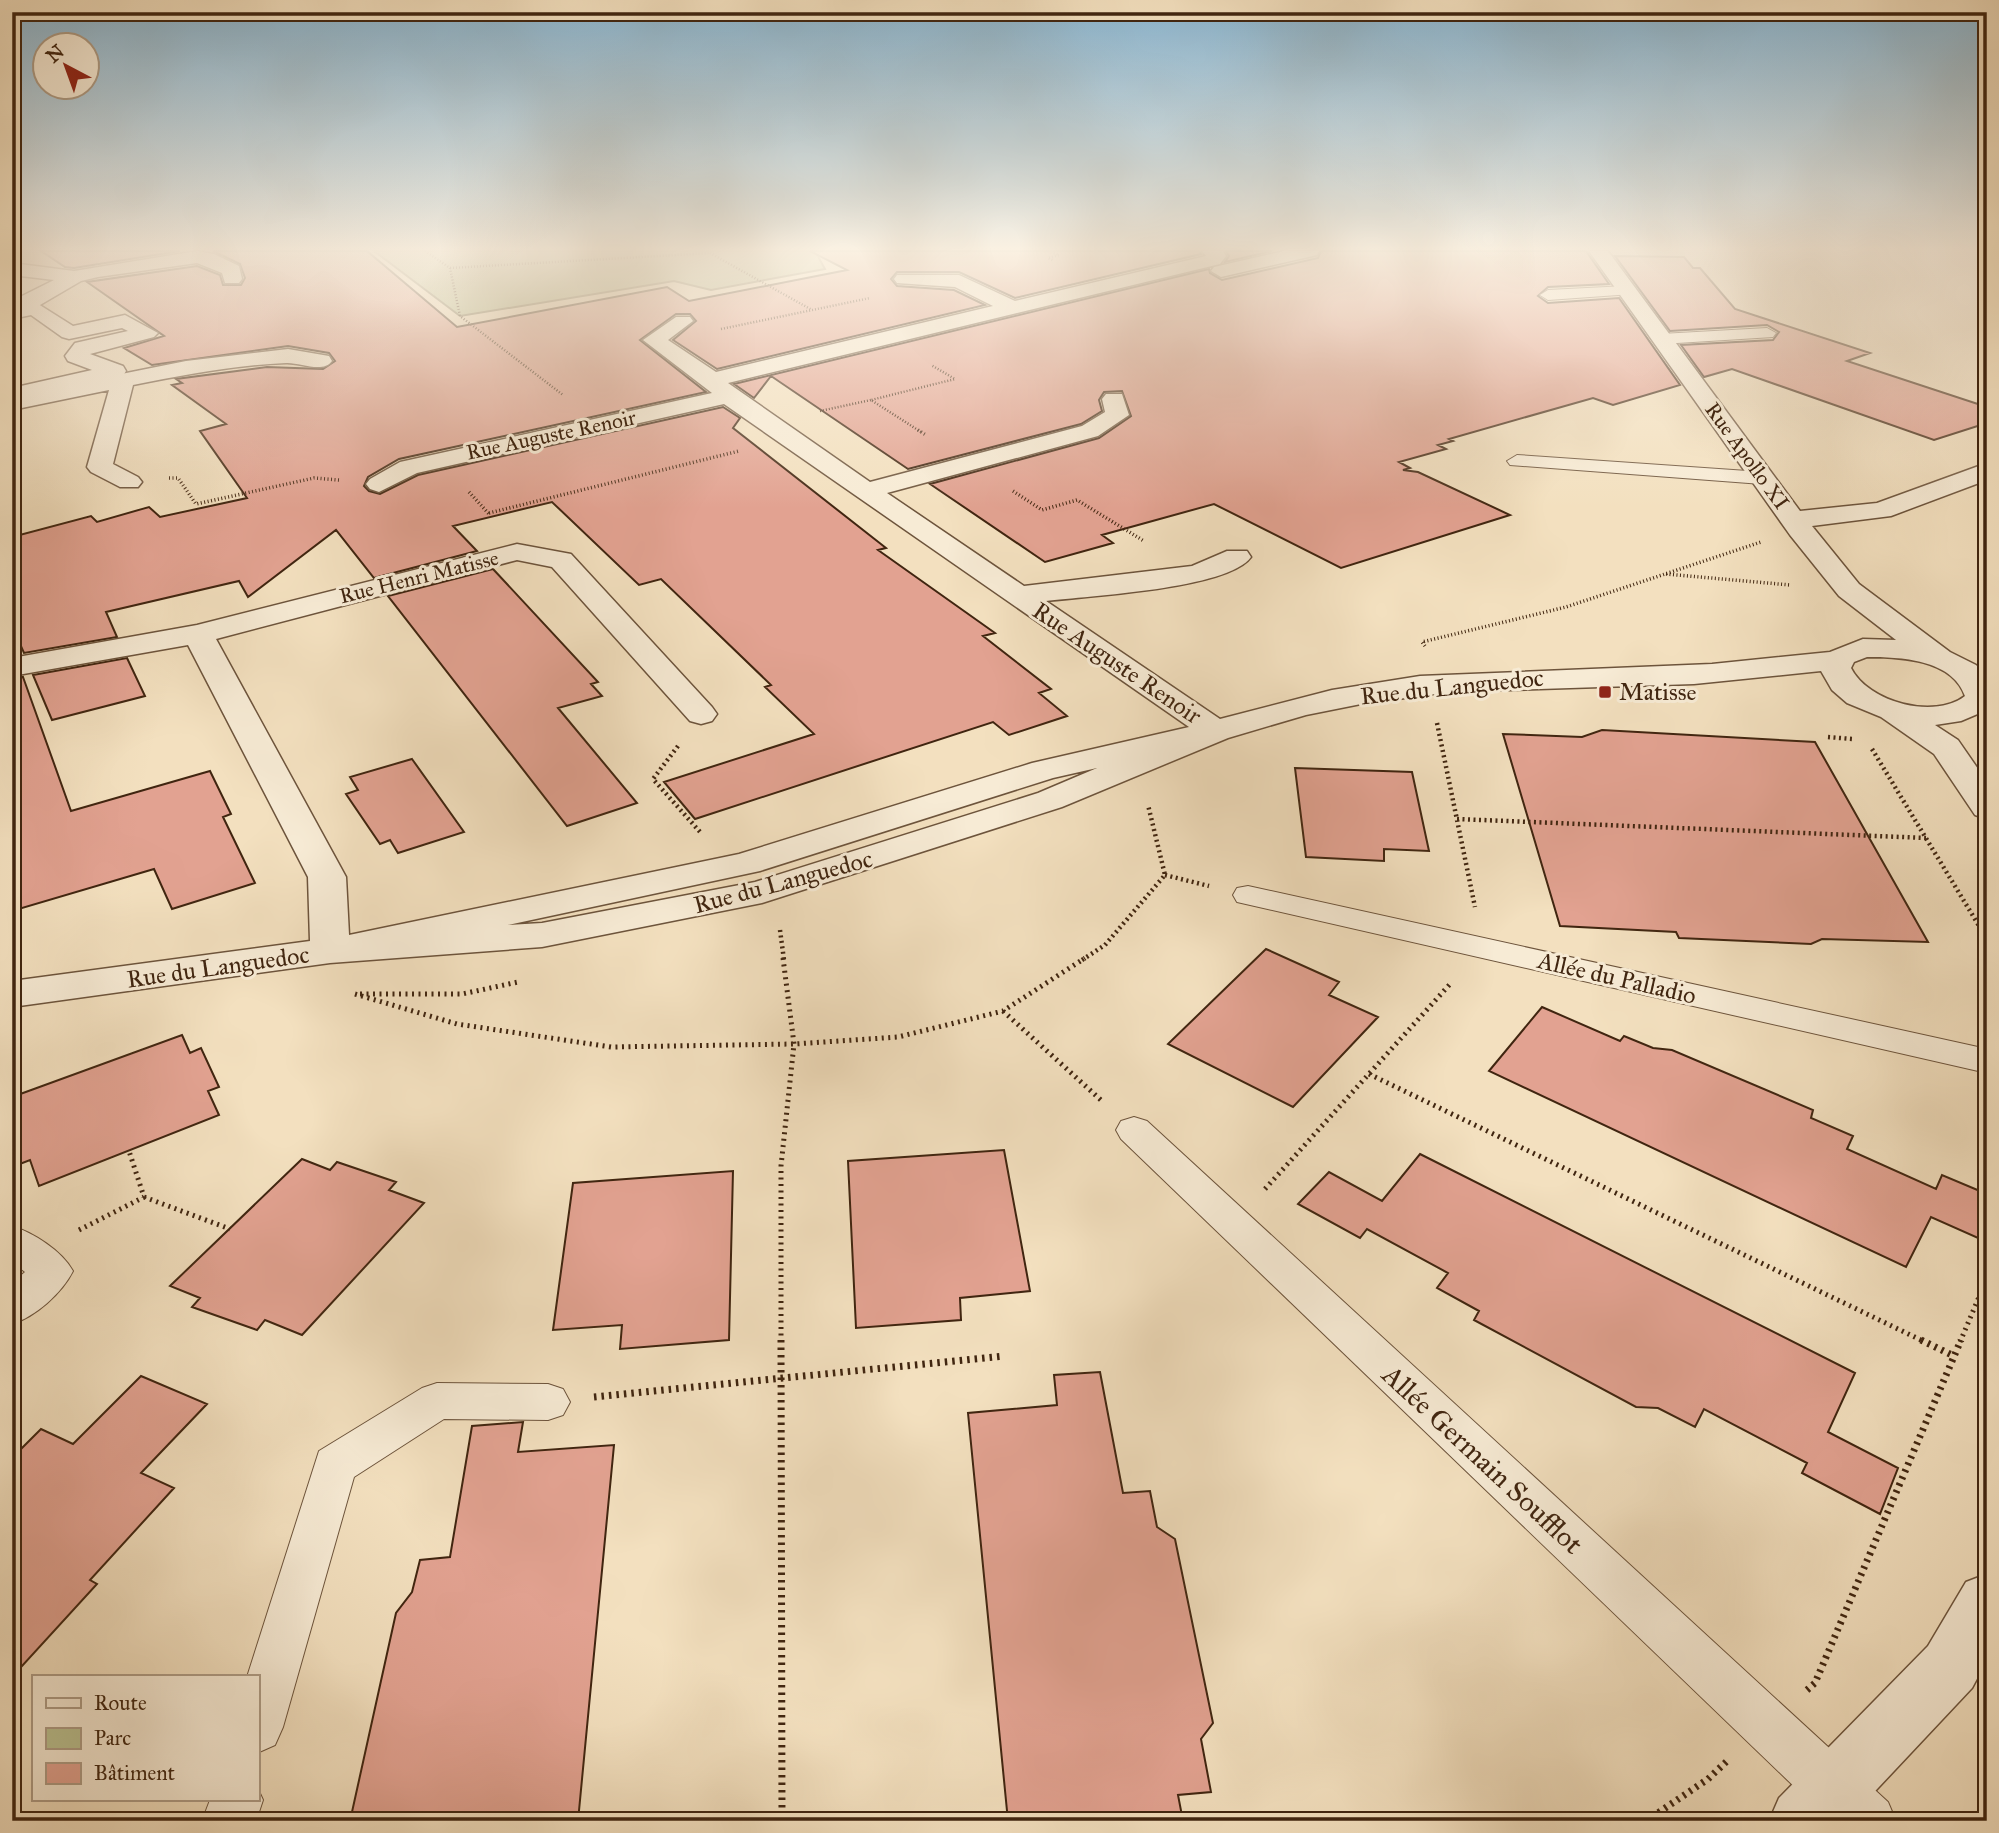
<svg xmlns="http://www.w3.org/2000/svg" width="1999" height="1833" viewBox="0 0 1999 1833" font-family="'IM FELL Great Primer',serif">
	<rect width="100%" height="100%" fill="#f3e0bf"/>
	<filter id="stains"><feTurbulence type="fractalNoise" baseFrequency=".00286" numOctaves="4"/><feColorMatrix values="0 0 0 0 .2 0 0 0 0 .09 0 0 0 0 .02 0 0 0 .5 -.17"/></filter>
	<radialGradient id="worn" r=".72"><stop offset=".6" stop-color="#630" stop-opacity="0"/><stop offset="1" stop-color="#630" stop-opacity=".3"/></radialGradient>
	<path fill="#bac292" stroke="#7d7451" stroke-width="2" d="M 374,251 L 815,251 L 825,269 L 711,290 L 674,281 L 460,316 Z"/>
	<path fill="#e2a291" stroke="#402510" stroke-width="2" d="M 41,251 L 180,251 L 74,268 L 65,267 Z
		M 213,251 L 367,251 L 457,327 L 667,287 L 689,301 L 847,270 L 810,251 L 1199,251 L 1201,254 L 1015,298 L 959,272 L 897,272 L 891,279 L 897,286 L 954,290 L 985,305 L 717,369 L 673,340 L 696,321 L 690,314 L 676,314 L 640,340 L 706,392 L 399,459 L 368,477 L 364,486 L 369,491 L 380,494 L 418,475 L 723,407 L 740,418 L 733,428 L 886,548 L 878,550 L 995,633 L 983,636 L 1051,689 L 1039,693 L 1067,716 L 1009,735 L 993,722 L 695,819 L 664,782 L 814,734 L 765,687 L 771,685 L 661,579 L 639,585 L 552,502 L 453,526 L 477,551 L 374,578 L 336,530 L 248,597 L 239,581 L 106,612 L 117,637 L 24,653 L 12,626 L 12,537 L 91,516 L 97,522 L 149,507 L 160,517 L 247,498 L 200,431 L 226,424 L 172,385 L 182,383 L 176,379 L 267,367 L 323,369 L 335,361 L 329,353 L 288,346 L 152,365 L 124,348 L 164,336 L 87,282 L 197,266 L 220,275 L 223,285 L 241,285 L 245,278 L 240,264 Z
		M 1226,251 L 1272,251 L 1225,262 L 1229,256 Z
		M 1321,251 L 1586,251 L 1609,284 L 1548,287 L 1538,296 L 1548,303 L 1619,298 L 1680,385 L 1613,405 L 1593,398 L 1449,439 L 1453,441 L 1438,445 L 1446,449 L 1399,462 L 1410,468 L 1403,470 L 1418,472 L 1510,515 L 1341,568 L 1214,504 L 1102,535 L 1113,543 L 1045,562 L 930,484 L 1099,438 L 1131,416 L 1122,391 L 1104,392 L 1099,400 L 1102,411 L 1081,424 L 908,469 L 771,376 L 754,398 L 734,384 L 1209,269 L 1210,273 L 1222,280 L 1318,258 Z
		M 1615,256 L 1684,257 L 1693,268 L 1700,268 L 1735,309 L 1870,353 L 1847,361 L 1987,407 L 1987,423 L 1934,440 L 1732,369 L 1704,377 L 1681,345 L 1773,340 L 1779,332 L 1767,325 L 1670,331 Z
		M 493,569 L 598,682 L 591,684 L 602,696 L 558,708 L 637,803 L 567,826 L 388,596 Z
		M 127,658 L 145,696 L 52,720 L 33,675 Z
		M 23,677 L 71,811 L 210,771 L 231,814 L 223,817 L 255,883 L 172,909 L 154,869 L 12,911 L 12,679 Z
		M 1602,730 L 1815,742 L 1928,942 L 1822,939 L 1811,944 L 1679,938 L 1676,932 L 1560,926 L 1503,734 L 1582,737 Z
		M 412,759 L 464,832 L 398,853 L 390,840 L 380,844 L 346,794 L 358,790 L 350,777 Z
		M 1295,768 L 1412,772 L 1429,851 L 1384,849 L 1384,861 L 1306,857 Z
		M 1266,949 L 1339,982 L 1329,995 L 1378,1017 L 1293,1107 L 1168,1044 Z
		M 1542,1007 L 1620,1041 L 1624,1036 L 1653,1048 L 1672,1050 L 1813,1110 L 1811,1118 L 1853,1136 L 1847,1149 L 1936,1189 L 1942,1175 L 1987,1194 L 1987,1242 L 1931,1217 L 1906,1267 L 1489,1071 Z
		M 182,1035 L 190,1053 L 201,1048 L 219,1087 L 208,1091 L 219,1115 L 39,1186 L 30,1160 L 12,1167 L 12,1097 Z
		M 1004,1150 L 1030,1291 L 960,1298 L 961,1320 L 856,1328 L 848,1161 Z
		M 1420,1154 L 1855,1373 L 1828,1432 L 1898,1468 L 1880,1514 L 1802,1473 L 1807,1463 L 1704,1409 L 1695,1427 L 1658,1408 L 1636,1407 L 1474,1320 L 1479,1311 L 1437,1288 L 1448,1273 L 1367,1229 L 1360,1238 L 1298,1204 L 1329,1172 L 1382,1201 Z
		M 302,1159 L 330,1170 L 337,1162 L 396,1182 L 389,1190 L 424,1203 L 302,1335 L 265,1320 L 257,1330 L 192,1307 L 200,1298 L 170,1286 Z
		M 733,1171 L 729,1340 L 620,1349 L 622,1325 L 553,1330 L 573,1183 Z
		M 1100,1372 L 1123,1493 L 1150,1491 L 1157,1527 L 1175,1539 L 1213,1723 L 1201,1739 L 1211,1792 L 1178,1795 L 1183,1821 L 1008,1821 L 968,1413 L 1057,1405 L 1054,1375 Z
		M 141,1376 L 207,1404 L 141,1473 L 174,1488 L 90,1580 L 97,1584 L 12,1677 L 12,1458 L 41,1429 L 73,1444 Z
		M 523,1422 L 518,1452 L 614,1445 L 578,1821 L 350,1821 L 396,1613 L 412,1592 L 420,1560 L 450,1557 L 472,1426 Z"/>
	<g fill="none" stroke-linecap="round" stroke-linejoin="round">
		<defs>
			<path id="service" d="M 1626,286 L 1632,288 L 1632,294 L 1548,300 L 1540,295 L 1548,290 Z
				M 1767,328 L 1776,333 L 1773,337 L 1661,344 L 1652,339 L 1661,334 Z
				M 1517,455 L 1762,472 L 1772,478 L 1762,484 L 1510,465 L 1507,461 Z
				M 1248,886 L 1987,1049 L 1987,1073 L 1237,902 L 1233,895 L 1237,888 Z
				M 1134,1117 L 1147,1121 L 1888,1802 L 1896,1821 L 1830,1821 L 1121,1139 L 1116,1130 L 1121,1121 Z
				M 12,1226 C 34,1233 62,1251 73,1271 C 62,1293 35,1317 12,1324 L 12,1283 L 25,1272 L 12,1262 Z
				M 437,1383 L 548,1384 L 563,1389 L 570,1402 L 563,1415 L 548,1420 L 444,1419 L 354,1477 L 283,1727 L 275,1745 L 257,1753 L 257,1677 L 247,1677 L 319,1451 L 422,1388 Z
				M 257,1787 L 263,1800 L 256,1821 L 202,1821 L 210,1800 L 257,1800 Z"/>
			<path id="pedestrian" d="M 35,302 L 73,326 L 125,315 L 158,333 L 154,337 L 90,354 L 123,366 L 126,371 L 123,376 L 12,402 L 12,388 L 92,370 L 68,361 L 65,356 L 75,343 L 128,331 L 122,328 L 69,339 L 62,337 L 31,315 L 12,319 L 12,307 Z"/>
			<path id="minor" d="M 197,251 L 214,254 L 239,266 L 242,279 L 239,283 L 225,283 L 222,273 L 197,263 L 98,277 L 81,281 L 40,305 L 12,313 L 12,301 L 54,280 L 12,275 L 12,263 L 74,271 Z
				M 1202,251 L 1223,251 L 1226,256 L 1220,264 L 728,383 L 870,482 L 1082,426 L 1105,412 L 1102,399 L 1106,394 L 1122,394 L 1129,415 L 1098,436 L 887,493 L 1024,586 L 1192,566 L 1227,551 L 1247,551 L 1251,557 C 1229,589 1087,596 1046,601 L 1220,719 L 1332,690 L 1420,676 L 1712,664 L 1830,652 L 1863,639 L 1896,640 L 1839,596 L 1790,535 L 1589,251 L 1608,251 L 1800,511 L 1877,503 L 1987,463 L 1987,480 L 1891,516 L 1812,526 L 1859,584 L 1950,652 L 1976,665 L 1987,676 L 1987,710 L 1961,721 L 1935,725 L 1958,740 L 1987,782 L 1987,819 L 1975,815 L 1934,754 L 1881,717 L 1847,703 L 1832,690 L 1821,671 L 1694,684 L 1450,692 L 1361,704 L 1306,715 L 1228,738 L 1062,807 L 762,903 L 542,947 L 330,963 L 12,1007 L 12,981 L 310,941 L 308,877 L 188,645 L 12,676 L 12,658 L 197,625 L 517,544 L 571,554 L 712,707 L 717,714 L 712,721 L 701,724 L 690,721 L 552,567 L 517,560 L 216,639 L 346,877 L 349,935 L 739,854 L 1032,763 L 1189,727 L 724,404 L 417,473 L 379,492 L 370,489 L 366,484 L 370,479 L 400,462 L 712,393 L 643,340 L 676,317 L 690,317 L 693,321 L 668,340 L 716,372 L 993,306 L 955,287 L 897,283 L 894,279 L 897,275 L 959,275 L 1015,301 L 1206,256 ZM 1867,657 C 1900,657 1952,659 1965,696 C 1934,720 1868,702 1851,668 L 1854,662 ZM 1097,768 L 1038,793 L 755,882 L 542,923 L 508,925 L 760,871 L 1053,778 Z
				M 1284,251 L 1319,251 L 1317,255 L 1221,277 L 1211,271 L 1214,267 Z
				M 288,349 L 329,356 L 332,361 C 323,374 299,362 286,363 C 235,365 183,375 133,385 L 113,464 L 138,477 L 142,482 L 138,487 L 120,487 L 91,472 L 87,467 L 109,390 L 12,410 L 12,396 L 186,361 Z
				M 1987,1574 L 1987,1660 L 1972,1688 L 1847,1821 L 1769,1821 L 1779,1798 L 1928,1646 L 1966,1582 Z"/>
		</defs>
		<use href="#service" stroke="#6d543c" stroke-width="2"/>
		<use href="#pedestrian" stroke="#6d543c" stroke-width="3"/>
		<use href="#minor" stroke="#6d543c" stroke-width="3"/>
		<path stroke="#402510" stroke-width="2.5" stroke-dasharray="1 2" stroke-linecap="butt" d="M 425,251 L 450,268 L 460,316 L 563,395
			M 1048,251 L 1059,255 L 1048,258 L 1054,261
			M 710,253 L 812,310
			M 450,268 L 710,253
			M 721,329 L 870,298
			M 820,411 L 871,400
			M 921,432 L 871,400 L 955,379 L 931,365"/>
		<path stroke="#402510" stroke-width="3.5" stroke-dasharray="1 2.5" stroke-linecap="butt" d="M 918,430 L 926,435
			M 169,478 L 178,478 L 196,504 L 314,478 L 339,480
			M 1013,491 L 1042,510 L 1077,500 L 1144,541
			M 469,492 L 489,514
			M 489,513 L 739,451
			M 1666,574 L 1790,585
			M 1425,646 L 1422,642 L 1566,607 L 1761,542"/>
		<path stroke="#402510" stroke-width="4.5" stroke-dasharray="2 3.5" stroke-linecap="butt" d="M 1437,723 L 1475,907
			M 1828,737 L 1852,739
			M 678,746 L 653,779 L 701,833
			M 1872,749 L 1987,939
			M 1457,819 L 1926,838
			M 1165,875 L 1209,886
			M 780,930 L 784,960
			M 1082,960 L 1105,945 L 1165,875 L 1148,805"/>
		<path stroke="#402510" stroke-width="5" stroke-dasharray="2 4.5" stroke-linecap="butt" d="M 355,994 L 457,1024 L 611,1047 L 794,1044 L 898,1037 L 1003,1011 L 1085,958
			M 360,994 L 462,994 L 518,982
			M 1003,1011 L 1102,1101
			M 1369,1074 L 1925,1342
			M 1265,1189 L 1451,983
			M 144,1197 L 230,1229
			M 79,1230 L 144,1197 L 129,1151
			M 781,1342 L 781,1166 L 794,1044 L 783,958
			M 1960,1342 L 1987,1278"/>
		<path stroke="#402510" stroke-width="7" stroke-dasharray="2.5 5" stroke-linecap="butt" d="M 781,1340 L 782,1821
			M 1921,1340 L 1954,1356
			M 594,1397 L 1004,1356
			M 1807,1690 L 1815,1683 L 1961,1340
			M 1646,1821 L 1708,1779 L 1727,1761"/>
		<use href="#service" fill="#f7ebd5" fill-rule="evenodd"/>
		<use href="#pedestrian" fill="#f7ebd5" fill-rule="evenodd"/>
		<use href="#minor" fill="#f7ebd5" fill-rule="evenodd"/>
	</g>
	<linearGradient id="sky" x2="0" y2="1"><stop stop-color="#89b7d4"/><stop offset="0.49" stop-color="#faf1e2"/><stop offset="1" stop-color="#faf1e2" stop-opacity="0"/></linearGradient>
	<rect width="1999" height="508" fill="url(#sky)"/>
	<rect fill="#8f2418" stroke="#f7ebd5" stroke-width="2.5" x="1598" y="685" width="14" height="14" rx="3.5"/>
	<g text-anchor="middle" stroke-width="6" stroke-linejoin="round" paint-order="stroke">
		<g font-size="21" fill="#402510" stroke="#f7ebd5">
			<text transform="translate(551 435) rotate(-12)" y="7">Rue Auguste Renoir</text>
			<text transform="translate(1747 456) rotate(54)" y="7">Rue Apollo XI</text>
			<text transform="translate(419 577) rotate(-14)" y="7">Rue Henri Matisse</text>
		</g>
		<g font-size="24" fill="#402510" stroke="#f7ebd5">
			<text transform="translate(1117 663) rotate(34)" y="8">Rue Auguste Renoir</text>
			<text transform="translate(1452 687) rotate(-6)" y="8">Rue du Languedoc</text>
			<text transform="translate(783 882) rotate(-15)" y="8">Rue du Languedoc</text>
			<text transform="translate(218 967) rotate(-8)" y="8">Rue du Languedoc</text>
			<text transform="translate(1617 978) rotate(13)" y="8">Allée du Palladio</text>
		</g>
		<g font-size="24" fill="#402510" stroke="#f7ebd5" text-anchor="start">
			<text x="1619" y="700">Matisse</text>
		</g>
		<g font-size="28" fill="#402510" stroke="#f7ebd5">
			<text transform="translate(1483 1459) rotate(43)" y="10">Allée Germain Soufflot</text>
		</g>
	</g>
	<rect width="1999" height="1833" fill="none" stroke="#f3e0bf" stroke-width="42"/>
	<rect x="14" y="14" width="1971" height="1805" fill="none" stroke="#402510" stroke-width="3.5"/>
	<rect x="21" y="21" width="1957" height="1791" fill="none" stroke="#402510" stroke-width="2"/>
	<rect x="32" y="1675" width="228" height="126" fill="#f7ebd5" stroke="#ae9c86" stroke-width="2"/>
	<rect x="46" y="1698" width="35" height="10" fill="#f7ebd5" stroke="#ae9c86" stroke-width="2"/>
	<text x="94" y="1710" font-size="21" fill="#402510">Route</text>
	<rect x="46" y="1728" width="35" height="21" fill="#bac292" stroke="#ae9c86" stroke-width="2"/>
	<text x="94" y="1745" font-size="21" fill="#402510">Parc</text>
	<rect x="46" y="1763" width="35" height="21" fill="#e2a291" stroke="#ae9c86" stroke-width="2"/>
	<text x="94" y="1780" font-size="21" fill="#402510">Bâtiment</text>
	<g transform="translate(66 66) rotate(319)"><circle r="33" fill="#f7ebd5" stroke="#ae9c86" stroke-width="2"/>
	<path d="M0-5L12 26L0 18L-12 26Z" fill="#8f2418"/>
	<text y="-10" font-size="19" font-weight="bold" text-anchor="middle" fill="#402510">N</text>
	</g>
	<rect width="100%" height="100%" filter="url(#stains)"/>
	<rect width="100%" height="100%" fill="url(#worn)"/>
</svg>
